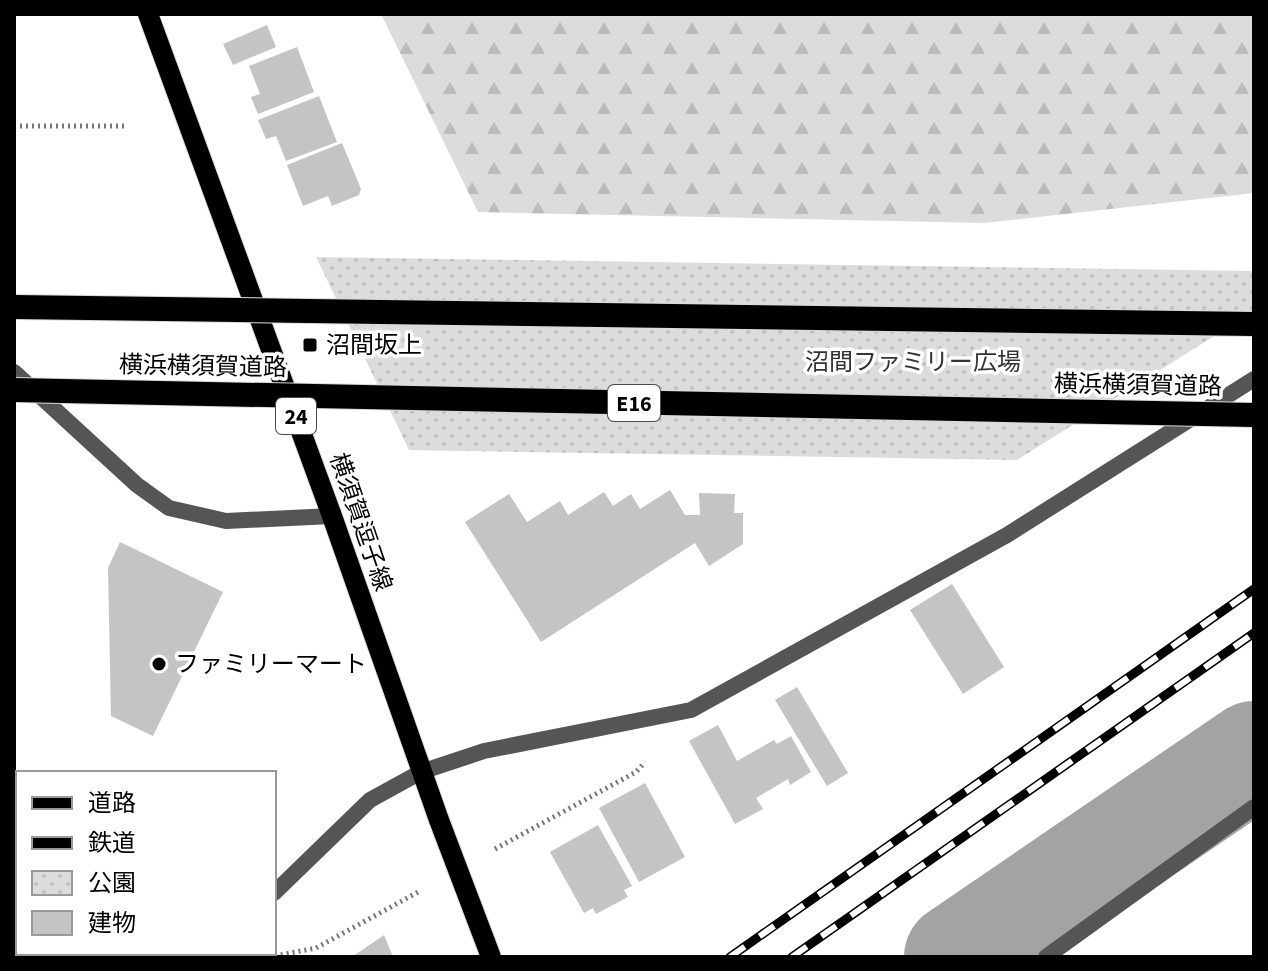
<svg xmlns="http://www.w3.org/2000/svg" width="1268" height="971" viewBox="0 0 1268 971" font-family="'Source Sans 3','Noto Sans JP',sans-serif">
	<defs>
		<pattern id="forest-firs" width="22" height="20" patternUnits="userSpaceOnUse" patternTransform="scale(2)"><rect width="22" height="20" fill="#dcdcdc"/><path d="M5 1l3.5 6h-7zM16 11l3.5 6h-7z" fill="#bbb"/></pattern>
		<pattern id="park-dots" width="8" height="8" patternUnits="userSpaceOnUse" patternTransform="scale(2)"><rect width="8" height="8" fill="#dcdcdc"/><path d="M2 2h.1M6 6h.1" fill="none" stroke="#bbb" stroke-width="1.8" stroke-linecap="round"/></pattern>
	</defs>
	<rect width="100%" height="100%" fill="#fff"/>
	<path fill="url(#forest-firs)" d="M 381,14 L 1254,14 L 1254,193 L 985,223 L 478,212 Z"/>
	<path fill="url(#park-dots)" d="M 316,257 L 1254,271 L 1254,311 L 1017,460 L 409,450 Z"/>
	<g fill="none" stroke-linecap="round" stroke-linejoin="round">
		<path stroke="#a3a3a3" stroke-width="108" d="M 958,957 L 1254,755"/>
	</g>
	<path fill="#c4c4c4" d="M 267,25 L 276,47 L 233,65 L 223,44 Z
		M 297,47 L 314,92 L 258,114 L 251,97 L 260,94 L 249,66 Z
		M 319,96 L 337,142 L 286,161 L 276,136 L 266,139 L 258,120 Z
		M 342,143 L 361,189 L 359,195 L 332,206 L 328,196 L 303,206 L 287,165 Z
		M 670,490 L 685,515 L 700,515 L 699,493 L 735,494 L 734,513 L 743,513 L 743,544 L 709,566 L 695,543 L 541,642 L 465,522 L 509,494 L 527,522 L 560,501 L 568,515 L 604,492 L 613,506 L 631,494 L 640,509 Z
		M 120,542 L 223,592 L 153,736 L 111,716 L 108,568 Z
		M 952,584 L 1004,667 L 963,694 L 910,610 Z
		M 797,687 L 848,773 L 827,786 L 775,700 Z
		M 718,725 L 737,761 L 774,740 L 777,744 L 791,736 L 811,772 L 790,785 L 788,779 L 756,798 L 763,809 L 735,824 L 689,741 Z
		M 645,783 L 685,857 L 639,882 L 599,808 Z
		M 18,795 L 18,823 L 14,819 L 14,800 Z
		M 598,825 L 632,886 L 624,890 L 628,897 L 596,914 L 593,908 L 584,913 L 550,852 Z
		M 18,871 L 18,924 L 14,921 L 14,876 Z
		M 384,935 L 393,957 L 352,957 Z"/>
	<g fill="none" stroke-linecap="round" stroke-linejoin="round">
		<defs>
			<path id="primary" d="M 148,14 L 332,516 L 439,820"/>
		</defs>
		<use href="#primary" stroke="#dbdbdb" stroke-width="22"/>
		<path stroke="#777" stroke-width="5" stroke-dasharray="2 4" stroke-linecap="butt" d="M 14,126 L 127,126
			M 495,849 L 636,772 L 645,762
			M 269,957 L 316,948 L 420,891"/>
		<path stroke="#555" stroke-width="16" d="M 1046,957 L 1254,807"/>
		<path stroke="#555" stroke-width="16" d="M 14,372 L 137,485 L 169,508 L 226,521 L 332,516
			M 274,893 L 370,800 L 421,772 L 484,751 L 691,710 L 1007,535 L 1254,379
			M 208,957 L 212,953"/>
		<use href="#primary" stroke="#000" stroke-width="20"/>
		<defs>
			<path id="rail" d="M 730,957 L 1254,589
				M 792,957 L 1254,633"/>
		</defs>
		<use href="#rail" stroke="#000" stroke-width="9"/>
		<use href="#rail" stroke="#fff" stroke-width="6" stroke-dasharray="18" stroke-linecap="butt"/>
		<defs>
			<path id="primary-bridge" d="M 439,820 L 491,957"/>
			<path id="motorway-bridge" d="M 14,307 L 1254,324
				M 14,390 L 1254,415"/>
		</defs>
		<use href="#primary-bridge" stroke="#dbdbdb" stroke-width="22" stroke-linecap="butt"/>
		<use href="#motorway-bridge" stroke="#dbdbdb" stroke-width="26" stroke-linecap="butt"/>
		<use href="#primary-bridge" stroke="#000" stroke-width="20"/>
		<use href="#motorway-bridge" stroke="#000" stroke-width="24"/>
	</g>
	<g fill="#000" stroke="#fff" stroke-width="3">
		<rect x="302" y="337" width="16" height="16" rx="4"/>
		<circle cx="159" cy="664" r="8"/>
	</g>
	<g text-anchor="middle" stroke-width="7" stroke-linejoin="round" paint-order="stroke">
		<g fill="#fff" stroke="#4c4c4c" stroke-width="2">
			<rect x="608" y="385" width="52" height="36" rx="6"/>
			<rect x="276" y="398" width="40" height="36" rx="6"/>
		</g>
		<g font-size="22" font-weight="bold" fill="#000">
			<text x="634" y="411">E16</text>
			<text x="296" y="424">24</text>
		</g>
		<g font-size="24" fill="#000" stroke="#fff" text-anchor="start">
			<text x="326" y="353">沼間坂上</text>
			<text x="175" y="672">ファミリーマート</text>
		</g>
		<g font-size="24" fill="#333" stroke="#fff">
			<text x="913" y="370">沼間ファミリー広場</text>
		</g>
		<g font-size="24" fill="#000" stroke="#fff">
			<text transform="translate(203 366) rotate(1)" y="8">横浜横須賀道路</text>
			<text transform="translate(1138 385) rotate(1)" y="8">横浜横須賀道路</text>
			<text transform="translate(361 522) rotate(71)" y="8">横須賀逗子線</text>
		</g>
	</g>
	<rect width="1268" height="971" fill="none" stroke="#000000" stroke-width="32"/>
	<rect x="16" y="771" width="260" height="184" fill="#ffffff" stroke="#999999" stroke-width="2"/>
	<rect x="32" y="797" width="40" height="12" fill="#000000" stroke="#999999" stroke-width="2"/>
	<text x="88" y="811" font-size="24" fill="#000000">道路</text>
	<rect x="32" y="837" width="40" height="12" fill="#000000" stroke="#999999" stroke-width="2"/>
	<text x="88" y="851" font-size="24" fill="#000000">鉄道</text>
	<rect x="32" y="871" width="40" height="24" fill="url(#park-dots)" stroke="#999999" stroke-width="2"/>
	<text x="88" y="891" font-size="24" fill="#000000">公園</text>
	<rect x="32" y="911" width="40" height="24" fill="#c4c4c4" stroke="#999999" stroke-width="2"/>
	<text x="88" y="931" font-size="24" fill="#000000">建物</text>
</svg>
